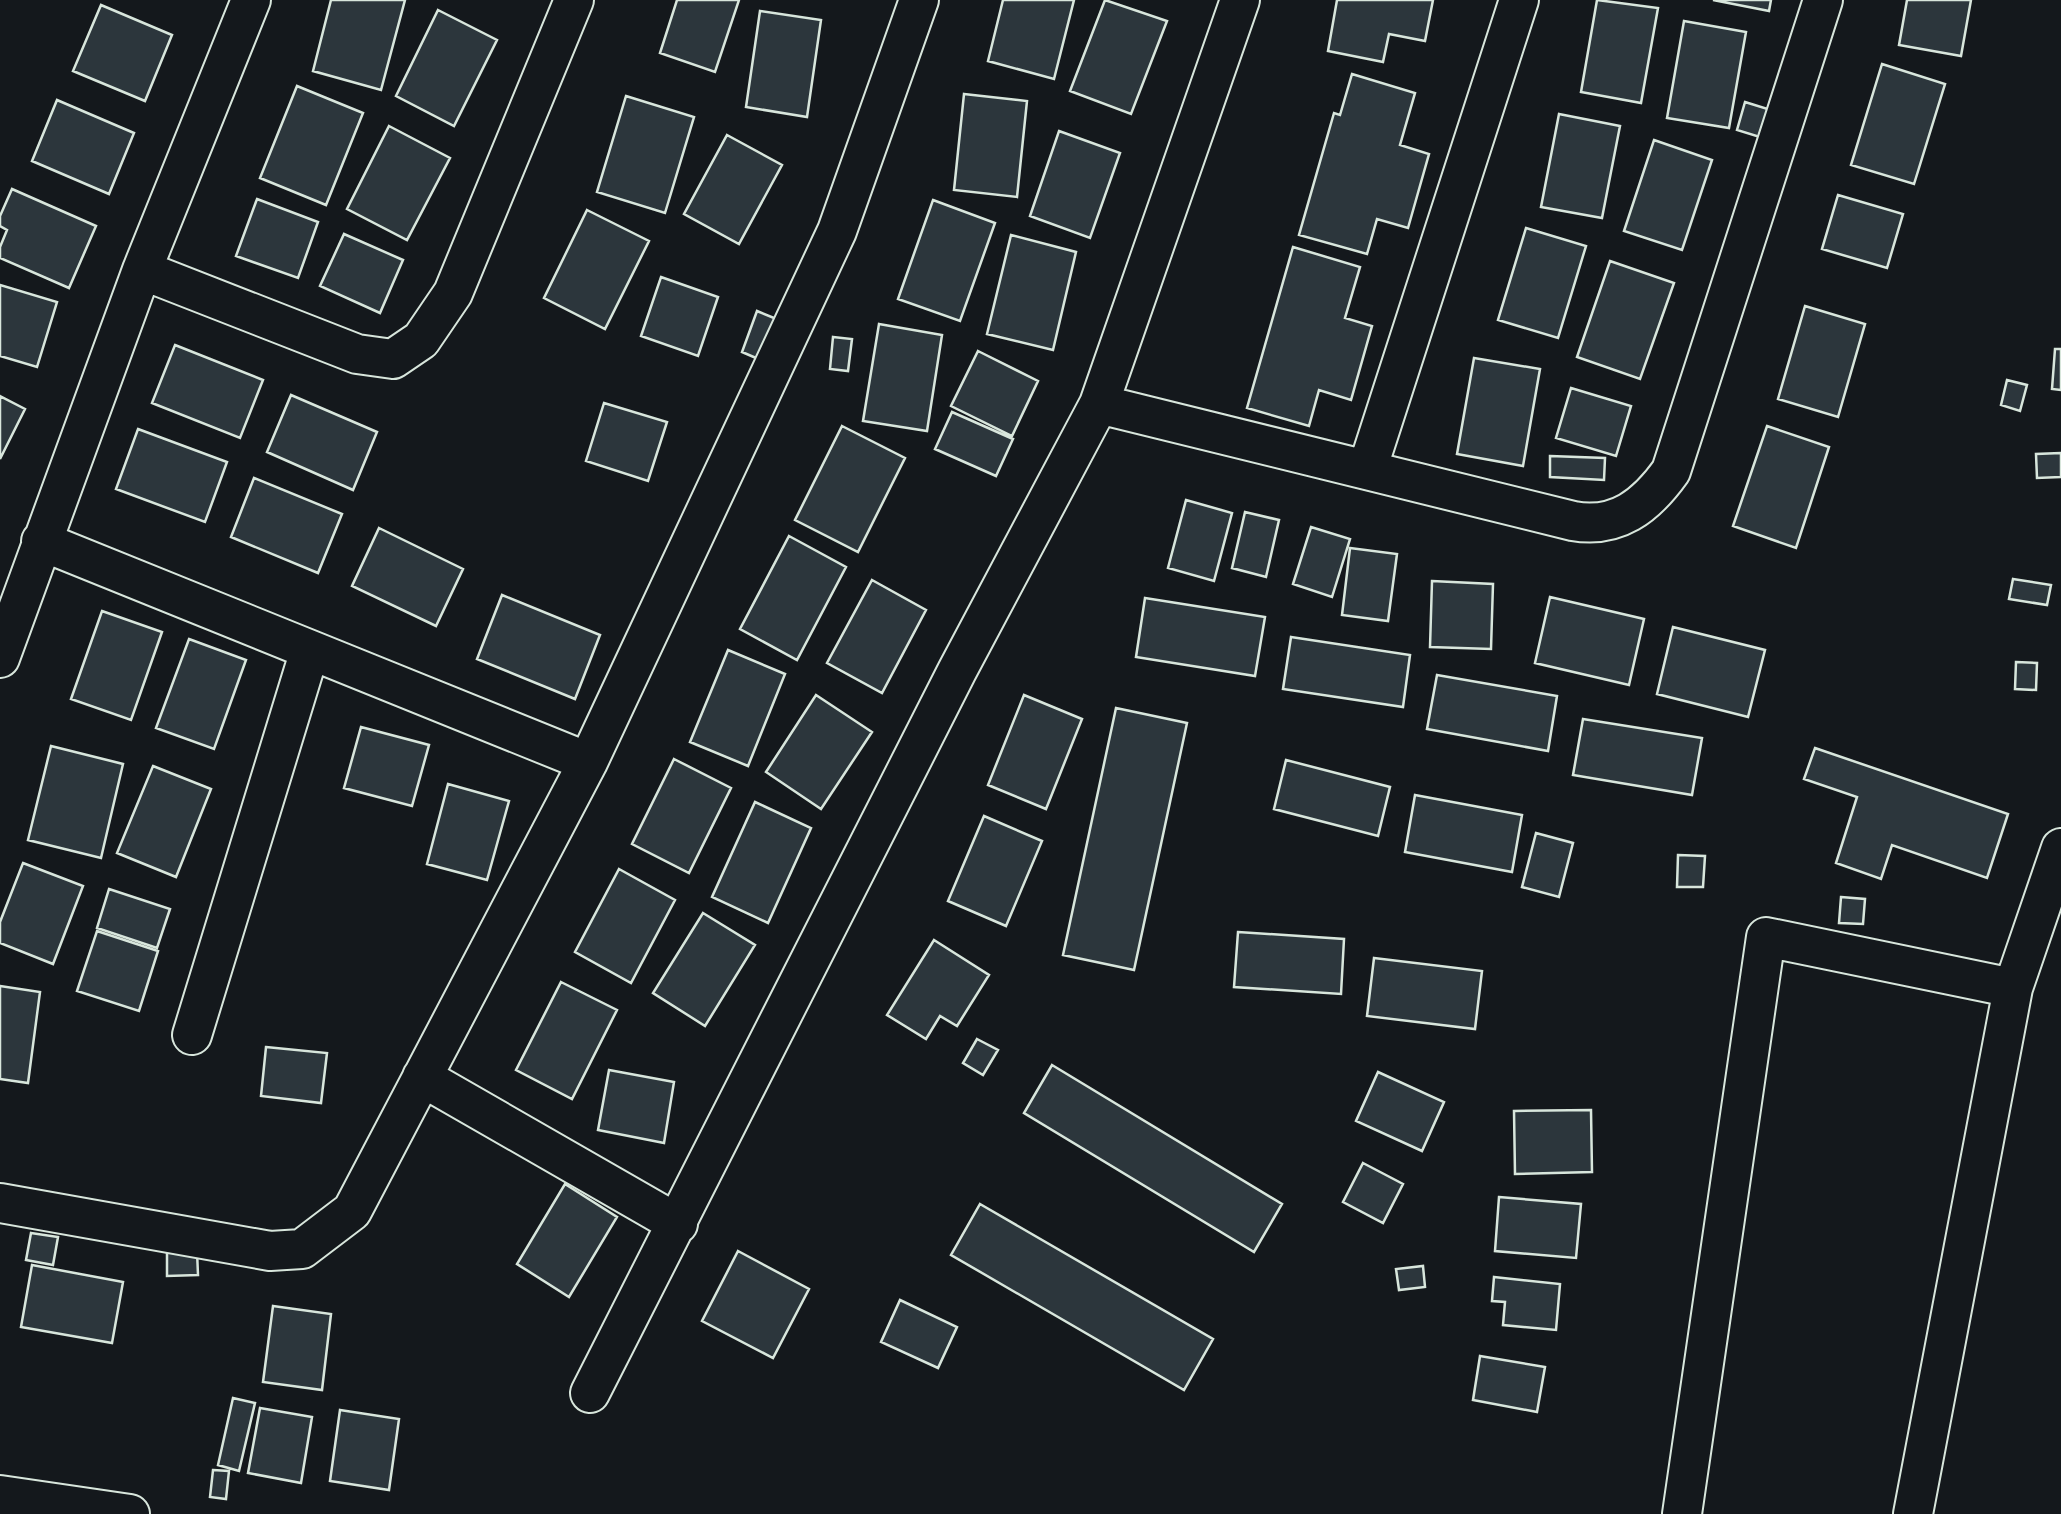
<svg xmlns="http://www.w3.org/2000/svg" width="2061" height="1514" viewBox="0 0 2061 1514" font-family="'DejaVu Sans',sans-serif">
	<rect width="100%" height="100%" fill="#14181c"/>
	<path fill="#2c363c" stroke="#d8e6dc" stroke-width="2.5" d="M 331,0 L 405,0 L 381,90 L 313,71 Z
		M 677,0 L 739,0 L 715,72 L 660,53 Z
		M 1003,0 L 1074,0 L 1054,79 L 988,61 Z
		M 1105,0 L 1167,21 L 1131,114 L 1070,91 Z
		M 1337,0 L 1433,0 L 1425,41 L 1389,34 L 1383,62 L 1328,51 Z
		M 1597,0 L 1658,8 L 1641,103 L 1581,92 Z
		M 1713,0 L 1771,0 L 1769,11 Z
		M 1907,0 L 1971,0 L 1961,56 L 1899,45 Z
		M 101,5 L 172,35 L 145,101 L 73,71 Z
		M 438,10 L 497,40 L 454,126 L 396,96 Z
		M 760,11 L 821,20 L 807,117 L 746,107 Z
		M 1684,21 L 1746,32 L 1729,128 L 1667,118 Z
		M 1882,64 L 1945,84 L 1914,184 L 1851,165 Z
		M 1352,74 L 1415,93 L 1400,145 L 1429,154 L 1408,228 L 1377,219 L 1367,254 L 1299,235 L 1334,113 L 1340,115 Z
		M 297,86 L 363,113 L 326,205 L 260,178 Z
		M 964,94 L 1027,101 L 1017,197 L 954,190 Z
		M 626,96 L 694,117 L 665,213 L 597,192 Z
		M 57,100 L 134,133 L 109,194 L 32,161 Z
		M 1745,102 L 1771,110 L 1763,138 L 1737,130 Z
		M 1559,114 L 1620,126 L 1602,218 L 1541,207 Z
		M 389,126 L 450,158 L 407,240 L 347,209 Z
		M 1059,131 L 1120,153 L 1090,238 L 1030,216 Z
		M 727,135 L 782,165 L 739,244 L 684,214 Z
		M 1654,140 L 1712,160 L 1682,250 L 1624,231 Z
		M 12,189 L 96,226 L 69,288 L 0,258 L 0,247 L 7,230 L 0,226 L 0,216 Z
		M 1838,195 L 1903,214 L 1887,268 L 1822,249 Z
		M 257,199 L 318,222 L 298,278 L 236,256 Z
		M 933,200 L 995,223 L 960,321 L 898,299 Z
		M 587,210 L 649,241 L 605,329 L 544,298 Z
		M 1526,228 L 1586,246 L 1558,338 L 1498,320 Z
		M 344,234 L 403,260 L 380,313 L 320,286 Z
		M 1011,235 L 1076,252 L 1053,350 L 987,334 Z
		M 1293,247 L 1360,267 L 1345,318 L 1372,326 L 1351,400 L 1319,390 L 1309,426 L 1247,408 Z
		M 1610,261 L 1674,283 L 1640,379 L 1577,357 Z
		M 661,277 L 718,297 L 698,356 L 641,336 Z
		M 0,285 L 57,302 L 37,367 L 0,356 Z
		M 1805,306 L 1865,324 L 1838,417 L 1778,399 Z
		M 757,311 L 779,320 L 763,361 L 742,352 Z
		M 879,324 L 942,335 L 927,431 L 863,421 Z
		M 833,337 L 852,339 L 848,371 L 830,369 Z
		M 175,345 L 263,380 L 240,438 L 152,403 Z
		M 2055,349 L 2061,349 L 2061,390 L 2052,389 Z
		M 978,351 L 1038,381 L 1012,436 L 951,406 Z
		M 1474,358 L 1540,369 L 1523,466 L 1457,454 Z
		M 2007,380 L 2027,385 L 2020,411 L 2001,405 Z
		M 1571,388 L 1631,406 L 1616,456 L 1556,438 Z
		M 291,395 L 377,432 L 353,490 L 267,452 Z
		M 0,396 L 25,409 L 0,459 Z
		M 604,403 L 667,422 L 648,481 L 586,461 Z
		M 952,412 L 1013,439 L 996,476 L 935,449 Z
		M 842,426 L 905,458 L 858,552 L 795,520 Z
		M 1767,426 L 1829,447 L 1796,548 L 1733,526 Z
		M 138,429 L 227,462 L 205,522 L 116,489 Z
		M 2061,453 L 2061,477 L 2037,478 L 2036,454 Z
		M 1550,456 L 1605,458 L 1604,480 L 1550,477 Z
		M 254,478 L 342,514 L 318,573 L 231,537 Z
		M 1186,500 L 1232,513 L 1214,581 L 1168,568 Z
		M 1245,512 L 1279,520 L 1266,577 L 1232,568 Z
		M 1311,527 L 1350,539 L 1332,597 L 1293,584 Z
		M 379,528 L 463,569 L 436,626 L 352,586 Z
		M 789,536 L 846,567 L 797,660 L 740,629 Z
		M 1350,548 L 1397,554 L 1388,621 L 1342,615 Z
		M 2013,579 L 2051,585 L 2047,605 L 2009,599 Z
		M 872,580 L 926,610 L 882,693 L 827,663 Z
		M 1432,581 L 1493,584 L 1491,649 L 1430,647 Z
		M 502,595 L 600,635 L 575,699 L 477,659 Z
		M 1550,597 L 1644,619 L 1629,685 L 1535,663 Z
		M 1145,598 L 1265,617 L 1255,676 L 1136,657 Z
		M 102,611 L 162,632 L 131,720 L 71,699 Z
		M 1673,627 L 1765,650 L 1748,717 L 1657,694 Z
		M 1291,637 L 1410,655 L 1403,707 L 1283,689 Z
		M 189,639 L 246,660 L 214,749 L 156,728 Z
		M 728,650 L 785,674 L 748,766 L 690,742 Z
		M 2016,662 L 2037,663 L 2036,690 L 2015,689 Z
		M 1437,675 L 1557,696 L 1548,751 L 1427,729 Z
		M 816,695 L 872,732 L 821,809 L 766,772 Z
		M 1024,695 L 1082,719 L 1046,809 L 988,785 Z
		M 1116,708 L 1187,723 L 1134,970 L 1063,955 Z
		M 1583,719 L 1702,738 L 1692,795 L 1573,775 Z
		M 361,727 L 429,745 L 412,806 L 344,788 Z
		M 51,746 L 123,764 L 101,858 L 28,840 Z
		M 1815,748 L 2008,814 L 1987,878 L 1892,845 L 1881,879 L 1836,863 L 1857,797 L 1804,779 Z
		M 674,759 L 731,788 L 689,873 L 632,844 Z
		M 1286,760 L 1390,787 L 1378,836 L 1274,809 Z
		M 153,766 L 211,789 L 176,877 L 117,853 Z
		M 448,784 L 509,801 L 487,880 L 427,864 Z
		M 1415,795 L 1522,815 L 1512,872 L 1405,852 Z
		M 755,802 L 811,828 L 768,923 L 712,897 Z
		M 984,816 L 1042,841 L 1006,926 L 948,901 Z
		M 1536,833 L 1573,843 L 1559,897 L 1522,887 Z
		M 1678,855 L 1705,856 L 1703,887 L 1677,887 Z
		M 23,863 L 83,886 L 53,964 L 0,943 L 0,922 Z
		M 619,869 L 675,900 L 631,983 L 575,952 Z
		M 109,889 L 170,909 L 157,948 L 97,928 Z
		M 1841,897 L 1865,899 L 1863,924 L 1839,923 Z
		M 703,913 L 755,945 L 705,1026 L 653,993 Z
		M 97,931 L 158,951 L 139,1011 L 77,991 Z
		M 1238,932 L 1344,939 L 1341,994 L 1234,987 Z
		M 934,940 L 989,975 L 957,1026 L 940,1016 L 926,1039 L 887,1015 Z
		M 1374,958 L 1482,971 L 1475,1029 L 1367,1016 Z
		M 561,982 L 617,1010 L 572,1099 L 516,1070 Z
		M 0,986 L 40,992 L 28,1083 L 0,1079 Z
		M 977,1039 L 998,1050 L 983,1075 L 963,1063 Z
		M 266,1047 L 327,1053 L 321,1103 L 261,1096 Z
		M 1052,1065 L 1282,1204 L 1254,1252 L 1024,1113 Z
		M 609,1070 L 674,1082 L 664,1143 L 598,1130 Z
		M 1378,1072 L 1444,1102 L 1422,1151 L 1356,1121 Z
		M 1591,1110 L 1592,1172 L 1515,1174 L 1514,1111 Z
		M 1363,1163 L 1403,1184 L 1383,1223 L 1343,1202 Z
		M 565,1184 L 617,1217 L 569,1297 L 517,1264 Z
		M 1499,1197 L 1581,1204 L 1576,1258 L 1495,1251 Z
		M 980,1204 L 1213,1339 L 1184,1390 L 951,1255 Z
		M 31,1233 L 58,1237 L 53,1265 L 26,1260 Z
		M 167,1251 L 197,1251 L 198,1275 L 167,1276 Z
		M 738,1251 L 809,1289 L 773,1358 L 702,1321 Z
		M 32,1265 L 123,1282 L 112,1343 L 21,1327 Z
		M 1423,1266 L 1425,1287 L 1399,1290 L 1396,1269 Z
		M 1494,1277 L 1560,1284 L 1556,1330 L 1503,1325 L 1505,1302 L 1492,1301 Z
		M 900,1300 L 957,1327 L 938,1368 L 881,1342 Z
		M 273,1306 L 331,1314 L 322,1390 L 263,1382 Z
		M 1480,1356 L 1545,1367 L 1537,1412 L 1473,1400 Z
		M 233,1398 L 255,1403 L 239,1471 L 218,1465 Z
		M 260,1408 L 312,1417 L 301,1483 L 248,1473 Z
		M 340,1410 L 399,1419 L 389,1490 L 330,1481 Z
		M 213,1470 L 229,1471 L 226,1499 L 210,1497 Z"/>
	<g fill="none" stroke-linecap="round" stroke-linejoin="round">
		<defs>
			<path id="minor" d="M 142,270 L 357,354 L 393,359 L 421,340 L 453,293 L 574,0
				M 1099,404 L 1573,521 C 1617,529 1646,506 1671,471 L 1823,0
				M 1367,470 L 1519,0
				M 41,541 L 588,762
				M 0,658 L 142,270 L 251,0
				M 192,1035 L 310,650
				M 422,1077 L 678,1224
				M 0,1203 L 270,1251 L 302,1249 L 352,1211 L 588,762 L 837,231 L 919,0
				M 590,1393 L 957,671 L 1099,404 L 1240,0
				M 0,1495 L 130,1514
				M 1682,1514 L 1766,937 L 2013,988 L 2061,848
				M 1913,1514 L 2013,988"/>
		</defs>
		<use href="#minor" stroke="#d8e6dc" stroke-width="42"/>
		<use href="#minor" stroke="#14181c" stroke-width="38"/>
	</g>
</svg>
